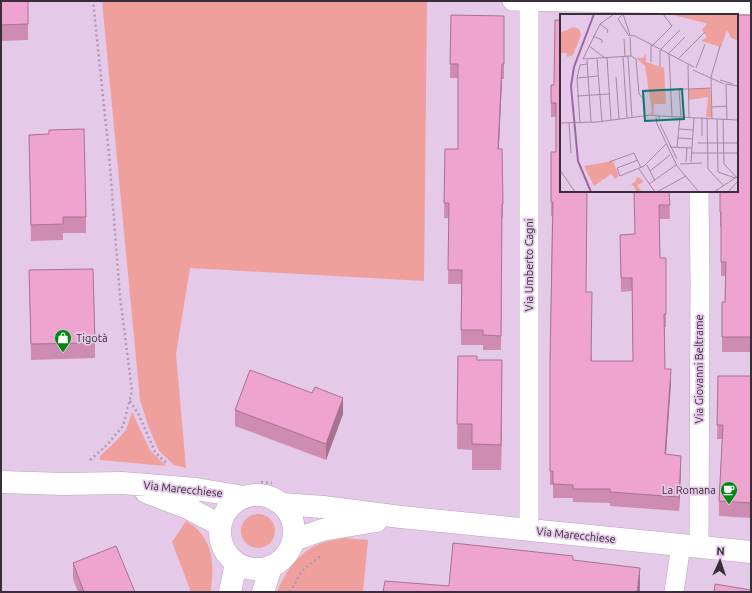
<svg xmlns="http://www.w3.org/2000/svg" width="752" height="593" viewBox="0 0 752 593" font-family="Ubuntu,sans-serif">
	<rect width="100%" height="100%" fill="#e5c9e8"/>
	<path fill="#efa09c" d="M 102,1 L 427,1 L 424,281 L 190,268 L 176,354 L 186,468 L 174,465 L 159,451 L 149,428 L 140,400 Z
		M 132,412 L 150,450 L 166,466 L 100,460 L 100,456 L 117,440 L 126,430 Z
		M241 531a17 17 0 1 1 34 0a17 17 0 1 1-34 0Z
		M 186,521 C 190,524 195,526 198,530 C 215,548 213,569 211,592 L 191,592 L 172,542 Z
		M 343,538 L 368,540 L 363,592 L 277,592 C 286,570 301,549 325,542 C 331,540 337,540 343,538 Z"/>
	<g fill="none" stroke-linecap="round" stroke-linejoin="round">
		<defs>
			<path id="minor" d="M 512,1 L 751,5
				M 699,191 L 700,278 L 699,547
				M 529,530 L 529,1
				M 674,592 L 681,545"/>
			<path id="tertiary" d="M 282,504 L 323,507 L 401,517 L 751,552
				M 294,540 L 322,530 L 376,521"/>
			<path id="secondary" d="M 1,482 L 64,484 L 122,483 L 196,489 L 244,497
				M 146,492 L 188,508 L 220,525
				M220 532a37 37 0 1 1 74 0a37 37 0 1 1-74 0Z
				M 230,592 L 236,563
				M 263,592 L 271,567"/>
		</defs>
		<use href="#minor" stroke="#bda2c0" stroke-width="20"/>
		<use href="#tertiary" stroke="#bda2c0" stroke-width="23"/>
		<use href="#secondary" stroke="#bda2c0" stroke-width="23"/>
		<path stroke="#b099b2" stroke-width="2.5" stroke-dasharray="2 3" stroke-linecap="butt" d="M 130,401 L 139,415 L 155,452 L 166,463
			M 90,460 L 107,445 L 123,426 L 132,391 L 120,297 L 109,154 L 93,1
			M 261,482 L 272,483
			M 290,592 L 302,571 L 320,556"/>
		<use href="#minor" stroke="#fff" stroke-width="19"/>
		<use href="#tertiary" stroke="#fff" stroke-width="22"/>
		<use href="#secondary" stroke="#fff" stroke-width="22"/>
	</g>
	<path fill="#ce8cb3" d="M 1,1 L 28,1 L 28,40 L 1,41 Z
		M 451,15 L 504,16 L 504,79 L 502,79 L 499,149 L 503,204 L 503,218 L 502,218 L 501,350 L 483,350 L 483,345 L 461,345 L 461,284 L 448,284 L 449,218 L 444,218 L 445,149 L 458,149 L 458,78 L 450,78 Z
		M 751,15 L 751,352 L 722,352 L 722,302 L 725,302 L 725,276 L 721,276 L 721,227 L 720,227 L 720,191 Z
		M 551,85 L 554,85 L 586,292 L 592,361 L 633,361 L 632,291 L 621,292 L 620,235 L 635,234 L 669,191 L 670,219 L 660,219 L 660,258 L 666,258 L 666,327 L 665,327 L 665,369 L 671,383 L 666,454 L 681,469 L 679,511 L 610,506 L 610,503 L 573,502 L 573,498 L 553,498 L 553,485 L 550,485 L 550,360 L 552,216 L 551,216 L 551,152 L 556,152 L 556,117 L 551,117 Z
		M 29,135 L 86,217 L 86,233 L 63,233 L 63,240 L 31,241 Z
		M 29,270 L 95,343 L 95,358 L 31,360 Z
		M 458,356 L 477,360 L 502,385 L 501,470 L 472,470 L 472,450 L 457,449 Z
		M 718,376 L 751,376 L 751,518 L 719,516 L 719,501 L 722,439 L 717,439 Z
		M 312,393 L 343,414 L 326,460 L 235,426 L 235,410 Z
		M 73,563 L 135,592 L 78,592 L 73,579 Z"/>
	<path fill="#a77292" d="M 502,64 L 502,79 L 498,164 L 498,149 Z
		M 502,360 L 502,385 L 501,470 L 501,445 Z
		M 671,369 L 671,383 L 665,468 L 665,454 Z
		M 343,398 L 343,414 L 326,460 L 326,444 Z
		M 681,456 L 681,469 L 679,511 L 679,497 Z
		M 640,568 L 640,592 L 637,592 Z"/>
	<path fill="#efa3d0" stroke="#a77292" d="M 1,1 L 28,1 L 28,24 L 1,25 Z
		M 451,15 L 504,16 L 504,64 L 502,64 L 498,149 L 502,149 L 503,204 L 502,204 L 501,336 L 483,335 L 483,330 L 461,330 L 462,270 L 448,270 L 449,203 L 444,203 L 445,149 L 458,149 L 458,64 L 450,64 Z
		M 737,15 L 751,15 L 751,337 L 722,337 L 722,302 L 725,302 L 726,262 L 721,262 L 721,212 L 720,212 L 720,191 L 737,191 Z
		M 555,20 L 561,20 L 561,191 L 587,191 L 586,292 L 592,292 L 591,361 L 633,361 L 632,278 L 621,278 L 620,235 L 635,234 L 634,191 L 669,191 L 670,205 L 659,205 L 660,258 L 666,258 L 666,314 L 664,314 L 665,369 L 671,369 L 665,454 L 681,456 L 679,497 L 610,492 L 610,489 L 573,489 L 573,485 L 553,484 L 553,471 L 550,471 L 550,360 L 553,202 L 551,202 L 551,152 L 556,152 L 556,103 L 551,103 L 551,85 L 554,85 Z
		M 84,129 L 86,217 L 63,217 L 63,224 L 31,225 L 29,135 L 49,134 L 49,130 Z
		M 93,269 L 95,343 L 31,344 L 29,270 Z
		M 458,356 L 477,356 L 477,360 L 502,360 L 501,445 L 472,444 L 472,424 L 457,424 Z
		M 250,370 L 312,393 L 315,387 L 343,398 L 326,444 L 235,410 Z
		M 718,376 L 751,376 L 751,503 L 719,501 L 723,425 L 717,425 Z
		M 453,543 L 573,556 L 573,560 L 640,568 L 637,592 L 383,592 L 385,581 L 449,586 Z
		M 116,546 L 135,592 L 84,592 L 73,563 Z
		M 715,584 L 751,590 L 751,592 L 714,592 Z"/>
	<defs>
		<symbol id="shop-pin" viewBox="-11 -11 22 30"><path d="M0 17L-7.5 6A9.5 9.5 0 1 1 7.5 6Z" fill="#02880f" stroke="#e5c9e8"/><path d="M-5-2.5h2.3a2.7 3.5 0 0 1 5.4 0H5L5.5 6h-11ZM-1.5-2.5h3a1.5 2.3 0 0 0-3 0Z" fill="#fff"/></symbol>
		<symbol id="cafe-pin" viewBox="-11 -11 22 30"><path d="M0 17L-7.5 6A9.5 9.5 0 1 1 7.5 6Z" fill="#02880f" stroke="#e5c9e8"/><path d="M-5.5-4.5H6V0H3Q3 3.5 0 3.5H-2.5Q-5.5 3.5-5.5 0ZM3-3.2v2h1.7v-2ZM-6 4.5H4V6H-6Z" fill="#fff"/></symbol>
	</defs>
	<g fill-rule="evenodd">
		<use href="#shop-pin" x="53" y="328" width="20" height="27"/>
		<use href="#cafe-pin" x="719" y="480" width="20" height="27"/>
	</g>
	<g text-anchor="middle" stroke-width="3.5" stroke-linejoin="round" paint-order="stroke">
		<g font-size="11" fill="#382d39" stroke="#e5c9e8">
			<text transform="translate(529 265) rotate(-90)" y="4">Via Umberto Cagni</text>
			<text transform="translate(699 369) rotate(-90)" y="4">Via Giovanni Beltrame</text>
			<text transform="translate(183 489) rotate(6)" y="4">Via Marecchiese</text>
			<text transform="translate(576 535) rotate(6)" y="4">Via Marecchiese</text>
		</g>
		<g font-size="11" fill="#382d39" stroke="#e5c9e8" text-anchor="start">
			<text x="76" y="342">Tigotà</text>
			<text x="716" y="494" text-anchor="end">La Romana</text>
		</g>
	</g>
	<g transform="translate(560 14)">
		<rect width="178" height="178" fill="#e5c9e8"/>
		<path d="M 109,0 L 178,0 L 178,27 L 171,24 L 167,16 L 161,33 L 141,27 L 147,23 L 142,16 L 147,10 L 145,9 ZM 13,13 L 19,15 L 21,21 L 13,41 L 7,43 L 7,39 L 1,39 L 0,19 ZM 86,40 L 86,48 L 104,54 L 106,90 L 94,90 L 94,100 L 90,100 L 92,97 L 85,52 L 76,44 L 83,44 ZM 150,74 L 152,103 L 146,103 L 148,83 L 129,86 L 129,75 ZM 53,147 L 59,162 L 55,165 L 51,160 L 34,172 L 24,152 ZM 77,163 L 83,166 L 82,169 L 77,171 L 82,178 L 77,178 L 72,170 L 66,172 L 75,168 Z" fill="#efa09c"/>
		<path fill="none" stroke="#9c67a2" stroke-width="2" d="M 31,178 L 18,147 L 11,72 L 14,53 L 34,0"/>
		<path fill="none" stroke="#a08ba2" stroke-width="1" d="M 54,0 L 40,10 L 23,45 L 71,42 L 76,45 L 79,80 L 83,84 L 84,97M 63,0 L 58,5 L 69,22M 63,0 L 70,21M 40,10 L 48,16 L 47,19M 69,21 L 75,22 L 134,53M 33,22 L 42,26 L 42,29M 70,23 L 71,42M 64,25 L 65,43M 91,31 L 91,48M 29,32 L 45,44M 92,32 L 112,12 L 103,0M 108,40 L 125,23M 109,40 L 112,102M 63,43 L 67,104M 68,43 L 72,103M 47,44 L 51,106M 37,45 L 42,108M 118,45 L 145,18M 27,46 L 31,108M 128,51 L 129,103M 100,53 L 100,36 L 120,16M 136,54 L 145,30M 133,56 L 164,70M 56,63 L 59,105M 17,64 L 38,62M 160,66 L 173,70M 165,70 L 178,72M 166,71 L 167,105M 119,75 L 121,103M 105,76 L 151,74M 17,82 L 49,80M 152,93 L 167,92M 99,102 L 178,106M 96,103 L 97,110 L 117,152 L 139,178M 147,104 L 148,155 L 164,172M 152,105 L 151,63 L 160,32M 157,105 L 158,158 L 175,164M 163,105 L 164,150 L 178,165M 0,109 L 37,108 L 91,101 L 99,102 L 99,105M 9,109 L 11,139M 20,109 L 17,64 L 20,51 L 27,50M 100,110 L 117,145M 119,115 L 133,116M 142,122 L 142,104M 118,124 L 133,125M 138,129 L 178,129M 110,133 L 132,134M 117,133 L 120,103M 132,139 L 178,139M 78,146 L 57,154 L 60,162 L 84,152 L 106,130M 49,148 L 74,139 L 81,154M 126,148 L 127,134M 131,148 L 134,104M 120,150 L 142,149M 87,151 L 95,167M 79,155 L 95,178M 0,156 L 15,178M 90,157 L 110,141M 89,170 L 116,151M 97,178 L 126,162M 154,178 L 178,162M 168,178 L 178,167"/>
		<path fill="#0f766e" fill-opacity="0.15" stroke="#0f766e" stroke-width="2" d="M 122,75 L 124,105 L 85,107 L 83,77 Z"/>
		<rect width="178" height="178" fill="none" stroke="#382d39" stroke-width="2"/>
	</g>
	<rect width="752" height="593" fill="none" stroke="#382d39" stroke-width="4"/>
	<g transform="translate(720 561) rotate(3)" stroke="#e5c9e8" stroke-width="3" paint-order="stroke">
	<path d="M0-3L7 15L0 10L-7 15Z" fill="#382d39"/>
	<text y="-6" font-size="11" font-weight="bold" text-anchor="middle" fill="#382d39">N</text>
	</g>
</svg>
